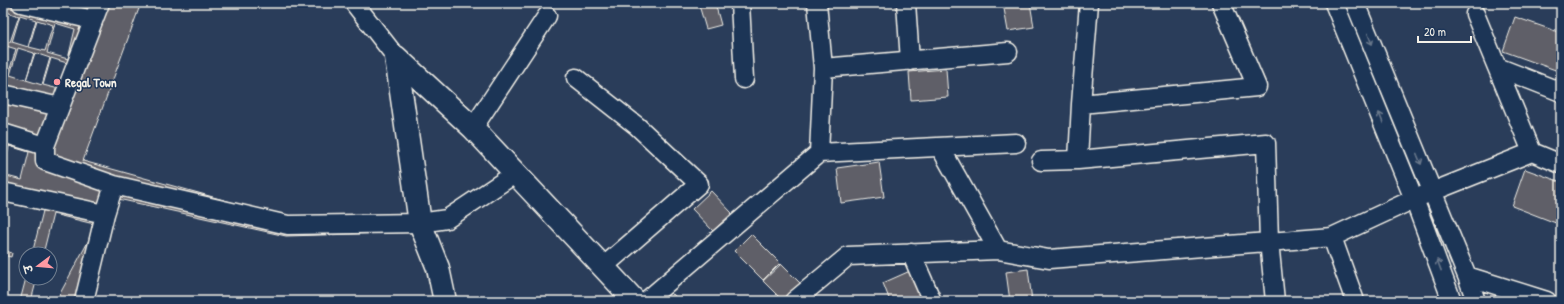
<svg xmlns="http://www.w3.org/2000/svg" width="1564" height="304" viewBox="0 0 1564 304" font-family="'Patrick Hand','Playpen Sans Deva',sans-serif">
	<rect width="100%" height="100%" fill="#2a3d5a"/>
	<filter id="ink" filterUnits="userSpaceOnUse"><feTurbulence type="fractalNoise" baseFrequency=".025" numOctaves="2"/><feDisplacementMap in="SourceGraphic" scale="8" xChannelSelector="R" yChannelSelector="G"/><feConvolveMatrix kernelMatrix="1 2 1 2 8 2 1 2 1" color-interpolation-filters="sRGB"/></filter>
	<g filter="url(#ink)">
		<path fill="#5e5e68" stroke="#f4f1e8" fill-rule="evenodd" d="M 3,3 L 141,3 L 83,161 L 285,217 L 424,232 L 286,236 L 109,197 L 103,214 L 56,301 L 3,301 ZM 26,254 L 50,254 L 50,278 L 26,278 Z
			M 705,3 L 715,3 L 721,25 L 706,29 L 699,5 Z
			M 1003,3 L 1030,3 L 1034,27 L 1008,31 Z
			M 3,11 L 19,16 L 10,42 L 3,40 Z
			M 20,15 L 36,20 L 28,47 L 12,42 Z
			M 1515,17 L 1561,33 L 1561,72 L 1503,51 Z
			M 37,20 L 53,25 L 45,51 L 29,47 Z
			M 55,23 L 75,29 L 68,59 L 47,53 Z
			M 3,45 L 16,49 L 8,75 L 3,74 Z
			M 18,48 L 34,53 L 26,80 L 10,75 Z
			M 35,53 L 50,58 L 42,85 L 26,80 Z
			M 51,58 L 67,63 L 59,89 L 43,85 Z
			M 946,69 L 948,97 L 911,100 L 909,72 Z
			M 9,146 L 29,152 L 22,180 L 3,175 Z
			M 879,162 L 884,197 L 841,203 L 837,168 Z
			M 1525,169 L 1561,182 L 1561,225 L 1512,206 Z
			M 711,191 L 732,213 L 713,231 L 692,209 Z
			M 3,200 L 43,211 L 32,254 L 26,254 L 26,278 L 20,301 L 3,301 L 3,255 L 11,257 L 12,253 L 3,250 Z
			M 53,214 L 94,224 L 75,301 L 31,301 L 37,278 L 50,278 L 50,254 L 43,254 Z
			M 751,234 L 780,263 L 763,280 L 734,251 Z
			M 781,264 L 804,287 L 789,301 L 783,301 L 763,281 Z
			M 1028,269 L 1032,301 L 1010,301 L 1006,272 Z
			M 910,271 L 923,301 L 890,301 L 883,283 Z
			M 673,294 L 679,301 L 666,301 Z"/>
		<g fill="none" stroke-linecap="round" stroke-linejoin="round">
			<defs>
				<path id="minor" d="M 21,3 L 93,20
					M 354,3 L 396,57
					M 740,3 L 744,79
					M 906,3 L 910,61
					M 1089,3 L 1081,104 L 1257,87 L 1221,3
					M 1334,3 L 1414,199 L 1452,301
					M 1355,3 L 1467,276 L 1476,301
					M 1475,14 L 1532,152
					M 1497,67 L 1561,92
					M 823,68 L 1008,52
					M 576,78 L 637,126 L 699,184 L 603,267
					M 3,94 L 60,107
					M 473,128 L 547,16
					M 3,133 L 45,146 L 45,161 L 114,185 L 288,225 L 420,223 L 447,219 L 516,173
					M 45,146 L 100,3
					M 940,147 L 998,250
					M 819,153 L 1016,143
					M 1078,160 L 1081,104
					M 1041,161 L 1078,160 L 1266,143 L 1269,241 L 1275,301
					M 3,192 L 105,214
					M 1332,237 L 1355,301
					M 911,253 L 932,301
					M 1467,276 L 1547,301
					M 84,301 L 105,214 L 114,185
					M 646,301 L 819,153 L 823,68 L 817,3
					M 794,301 L 848,256 L 998,250 L 1049,259 L 1332,237 L 1414,199 L 1532,152 L 1561,164"/>
				<path id="tertiary" d="M 396,57 L 473,128 L 635,301
					M 396,57 L 420,223 L 438,268 L 445,301"/>
			</defs>
			<use href="#minor" stroke="#f4f1e8" stroke-width="21"/>
			<use href="#tertiary" stroke="#f4f1e8" stroke-width="25"/>
			<use href="#minor" stroke="#1d3557" stroke-width="18"/>
			<use href="#tertiary" stroke="#1d3557" stroke-width="22"/>
		</g>
		<defs><path id="oneway-shaft" d="M-6 0H5M1.5-3L5.5 0L1.5 3" fill="none" stroke-width="1.6" stroke-linecap="round" stroke-linejoin="round"/></defs>
		<g stroke="#68778a">
			<use href="#oneway-shaft" transform="translate(1370 39) rotate(68)"/>
			<use href="#oneway-shaft" transform="translate(1381 118) rotate(-112)"/>
			<use href="#oneway-shaft" transform="translate(1419 159) rotate(68)"/>
			<use href="#oneway-shaft" transform="translate(1439 265) rotate(-111)"/>
		</g>
	</g>
	<circle fill="#ff9aa2" stroke="#1d3557" stroke-width="1.5" cx="57" cy="82" r="4"/>
	<g text-anchor="middle" stroke-width="3" stroke-linejoin="round" paint-order="stroke">
		<g font-size="13" font-weight="bold" fill="#f4f1e8" stroke="#1d3557" text-anchor="start">
			<text x="65" y="87">Regal Town</text>
		</g>
	</g>
	<rect width="1564" height="304" fill="none" stroke="#1d3557" stroke-width="16"/>
	<rect x="8" y="8" width="1548" height="288" fill="none" stroke="#f4f1e8" stroke-width="1.5" filter="url(#ink)"/>
	<g transform="translate(38 266) rotate(254)"><circle r="19" fill="#1d3557" stroke="#738091"/>
	<path d="M0-3L7 15L0 10L-7 15Z" fill="#ff9aa2"/>
	<text y="-6" font-size="11" font-weight="bold" text-anchor="middle" fill="#f4f1e8">उ</text>
	</g>
	<path d="M1418 36v6h53v-6" fill="none" stroke="#f4f1e8" stroke-width="2"/>
	<text x="1424" y="36" font-size="12" fill="#f4f1e8" stroke="#1d3557" stroke-width="3" paint-order="stroke">20 m</text>
</svg>
